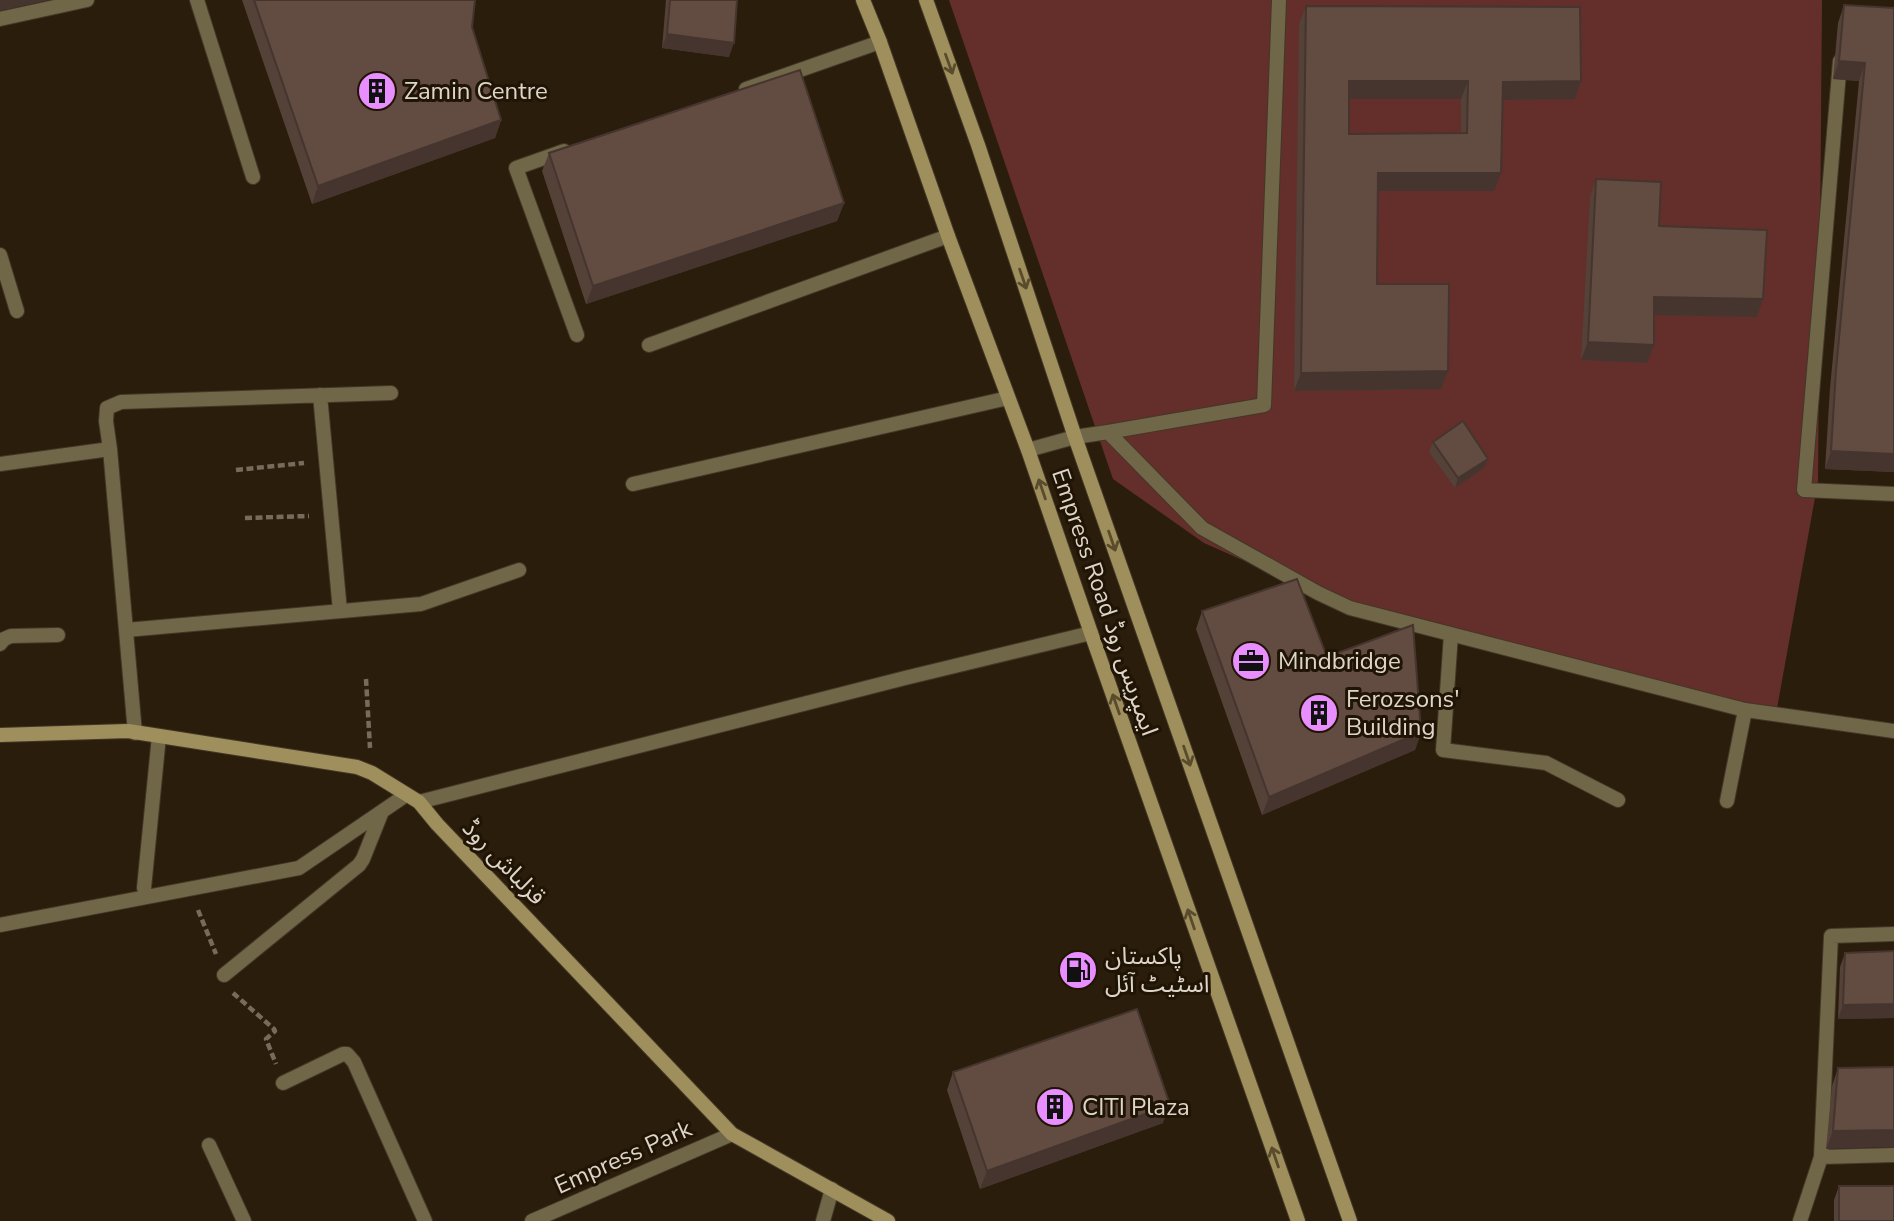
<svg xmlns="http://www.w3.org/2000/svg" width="1894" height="1221" viewBox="0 0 1894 1221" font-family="'Nunito Sans','Noto Sans Arabic',sans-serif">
	<rect width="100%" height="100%" fill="#2a1d0c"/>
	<path fill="#642f2b" d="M 949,0 L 1822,0 L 1818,481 L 1776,714 L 1350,608 L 1204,543 L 1113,479 Z"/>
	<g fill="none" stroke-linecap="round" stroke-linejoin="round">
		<defs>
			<path id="lane" d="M 197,0 L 253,177
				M 0,19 L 87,0
				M 1840,61 L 1804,490 L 1894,494
				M 0,255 L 17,311
				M 1108,432 L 1264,405 L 1279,0
				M 1821,1157 L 1894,1155
				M 1800,1221 L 1821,1157 L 1831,936 L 1894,934"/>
			<path id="street" d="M 746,89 L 880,42
				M 564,151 L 516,168 L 577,335
				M 649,345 L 948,236
				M 320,395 L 340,611
				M 1028,450 L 1075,437 L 1108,432 L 1202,528 L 1318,593 L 1350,608 L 1745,710 L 1894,731
				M 0,464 L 110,449
				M 633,484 L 1008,398
				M 126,630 L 421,604 L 519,570
				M 1451,634 L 1443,750 L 1546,763 L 1618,800
				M 0,644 L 4,639 L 11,636 L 58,635
				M 135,733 L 110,449 L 106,421 L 107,408 L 121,402 L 391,393
				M 1727,801 L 1745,710
				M 419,802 L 905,678 L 1091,633
				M 144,888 L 159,736
				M 0,925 L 299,868 L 406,795
				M 224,975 L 359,865 L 363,859 L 381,814
				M 283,1083 L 343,1054 L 347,1054 L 354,1062 L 425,1221
				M 209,1145 L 244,1221
				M 532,1221 L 732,1134
				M 823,1221 L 832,1189"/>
			<path id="secondary" d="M 863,0 L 880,42 L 948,236 L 1028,450 L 1091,633 L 1298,1221
				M 926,0 L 978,145 L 1075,437 L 1350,1221
				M 0,735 L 128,731 L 357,767 L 372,773 L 419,802 L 437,824 L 732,1134 L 888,1221"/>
		</defs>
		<use href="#lane" stroke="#433727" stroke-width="16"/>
		<use href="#street" stroke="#433727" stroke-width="16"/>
		<use href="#secondary" stroke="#433727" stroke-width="16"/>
		<path stroke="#766b5c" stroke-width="4.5" stroke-dasharray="7 3.5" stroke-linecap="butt" d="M 236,470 L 304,463
			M 245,518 L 309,516
			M 366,679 L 370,748
			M 198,910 L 216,954
			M 233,993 L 274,1029 L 275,1031 L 266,1039 L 276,1064"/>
		<use href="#lane" stroke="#706748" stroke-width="14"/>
		<use href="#street" stroke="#706748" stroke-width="14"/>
		<use href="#secondary" stroke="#9f8f5d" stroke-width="14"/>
	</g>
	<path fill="#544138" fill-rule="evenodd" d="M 242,0 L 475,0 L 472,27 L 501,120 L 495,138 L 312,204 Z
		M 666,0 L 737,0 L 729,57 L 662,48 Z
		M 1844,5 L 1894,8 L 1894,472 L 1825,469 L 1830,388 L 1859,81 L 1833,79 L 1838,23 Z
		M 1306,6 L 1581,81 L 1575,99 L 1503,100 L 1494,191 L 1378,191 L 1377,284 L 1448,371 L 1441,389 L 1294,391 L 1299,24 ZM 1349,99 L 1461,99 L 1461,133 L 1349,134 Z
		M 549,153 L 844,203 L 837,221 L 586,304 L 542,171 Z
		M 1596,179 L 1659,226 L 1757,317 L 1654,315 L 1647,363 L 1581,360 L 1590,197 Z
		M 1433,442 L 1484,468 L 1455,488 L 1429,452 Z
		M 1202,611 L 1327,657 L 1421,732 L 1415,750 L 1262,815 L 1196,629 Z
		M 1894,951 L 1894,1018 L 1838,1019 L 1840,967 L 1845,953 Z
		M 1894,1067 L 1826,1149 L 1832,1086 L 1838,1068 Z
		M 953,1072 L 1163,1123 L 980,1189 L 947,1090 Z
		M 1839,1186 L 1894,1221 L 1834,1221 L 1834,1200 Z"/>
	<path fill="#45352e" d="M 0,0 L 50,0 L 0,11 Z
		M 667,34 L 734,43 L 729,57 L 662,48 Z
		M 1839,61 L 1865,63 L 1859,81 L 1833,79 Z
		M 1349,81 L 1468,81 L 1461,99 L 1342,99 Z
		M 1581,81 L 1575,99 L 1497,100 L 1503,82 Z
		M 501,120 L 495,138 L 312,204 L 318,186 Z
		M 1378,173 L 1501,173 L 1494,191 L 1371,191 Z
		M 844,203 L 837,221 L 586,304 L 593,286 Z
		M 1654,297 L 1763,299 L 1757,317 L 1647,315 Z
		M 1588,342 L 1654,345 L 1647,363 L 1581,360 Z
		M 1448,371 L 1441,389 L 1294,391 L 1301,373 Z
		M 1831,451 L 1894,454 L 1894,472 L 1825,469 Z
		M 1488,459 L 1484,468 L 1455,488 L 1458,478 Z
		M 1421,732 L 1415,750 L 1262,815 L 1269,797 Z
		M 1894,1004 L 1894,1018 L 1838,1019 L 1843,1005 Z
		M 1170,1105 L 1163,1123 L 980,1189 L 987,1171 Z
		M 1894,1130 L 1894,1147 L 1826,1149 L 1833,1131 Z"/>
	<path fill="#624c41" stroke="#45352e" stroke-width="2" fill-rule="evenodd" d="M 254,0 L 475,0 L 472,27 L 501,120 L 318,186 Z
		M 670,0 L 737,0 L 734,43 L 667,34 Z
		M 1844,5 L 1894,8 L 1894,454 L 1831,451 L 1836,370 L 1865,63 L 1839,61 Z
		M 1306,6 L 1580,7 L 1581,81 L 1503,82 L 1501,173 L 1378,173 L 1377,284 L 1449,284 L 1448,371 L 1301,373 ZM 1349,81 L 1468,81 L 1467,133 L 1349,134 Z
		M 800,70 L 844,203 L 593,286 L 549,153 Z
		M 1596,179 L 1661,182 L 1659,226 L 1767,230 L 1763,299 L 1654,297 L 1654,345 L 1588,342 Z
		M 1463,421 L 1488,459 L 1458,478 L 1433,442 Z
		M 1297,579 L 1327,657 L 1413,625 L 1421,732 L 1269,797 L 1202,611 Z
		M 1894,951 L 1894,1004 L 1843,1005 L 1845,953 Z
		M 1137,1009 L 1170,1105 L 987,1171 L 953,1072 Z
		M 1894,1067 L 1894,1130 L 1833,1131 L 1838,1068 Z
		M 1839,1186 L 1894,1186 L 1894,1221 L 1839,1221 Z"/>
	<defs><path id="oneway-shaft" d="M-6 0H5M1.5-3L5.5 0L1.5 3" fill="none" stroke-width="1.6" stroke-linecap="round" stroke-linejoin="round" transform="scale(1.75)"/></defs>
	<g stroke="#594b2c">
		<use href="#oneway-shaft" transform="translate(949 64) rotate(70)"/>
		<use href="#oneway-shaft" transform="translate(1023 279) rotate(71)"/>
		<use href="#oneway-shaft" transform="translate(1042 489) rotate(-109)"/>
		<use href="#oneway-shaft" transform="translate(1112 541) rotate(71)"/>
		<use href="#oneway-shaft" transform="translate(1116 704) rotate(-109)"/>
		<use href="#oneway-shaft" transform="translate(1187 756) rotate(71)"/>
		<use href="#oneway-shaft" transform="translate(1191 919) rotate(-109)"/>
		<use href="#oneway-shaft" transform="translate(1275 1157) rotate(-109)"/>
	</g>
	<defs>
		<symbol id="building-disc" viewBox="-11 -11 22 22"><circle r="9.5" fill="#e88eff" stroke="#201404"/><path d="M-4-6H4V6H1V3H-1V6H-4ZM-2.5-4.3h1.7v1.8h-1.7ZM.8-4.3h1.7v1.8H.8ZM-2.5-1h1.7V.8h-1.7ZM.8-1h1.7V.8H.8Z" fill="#111"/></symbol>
		<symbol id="office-disc" viewBox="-11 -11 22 22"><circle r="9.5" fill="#e88eff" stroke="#201404"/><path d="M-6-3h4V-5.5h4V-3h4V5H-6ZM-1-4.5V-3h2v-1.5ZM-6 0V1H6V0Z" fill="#111"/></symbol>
		<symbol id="fuel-disc" viewBox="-11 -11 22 22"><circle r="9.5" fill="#e88eff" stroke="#201404"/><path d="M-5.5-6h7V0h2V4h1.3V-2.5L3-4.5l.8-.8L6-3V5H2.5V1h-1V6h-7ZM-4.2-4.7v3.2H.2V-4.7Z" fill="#111"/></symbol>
	</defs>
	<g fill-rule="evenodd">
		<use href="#building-disc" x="355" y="69" width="44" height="44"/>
		<use href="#office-disc" x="1229" y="639" width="44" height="44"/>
		<use href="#building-disc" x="1297" y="691" width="44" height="44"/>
		<use href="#fuel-disc" x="1056" y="948" width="44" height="44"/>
		<use href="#building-disc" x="1033" y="1085" width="44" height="44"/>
	</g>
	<g text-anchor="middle" stroke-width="6" stroke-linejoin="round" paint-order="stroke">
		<g font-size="24" fill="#ded5ca" stroke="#201404" text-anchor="start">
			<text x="404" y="99">Zamin Centre</text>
			<text x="1278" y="669">Mindbridge</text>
			<text x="1346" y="707">Ferozsons'<tspan x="1346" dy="28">Building</tspan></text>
			<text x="1105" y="964">پاکستان<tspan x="1105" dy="28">اسٹیٹ آئل</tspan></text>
			<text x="1082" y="1115">CITI Plaza</text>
		</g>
		<g font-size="24" fill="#ded5ca" stroke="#201404">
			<text transform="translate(1105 602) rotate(71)" y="8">Empress Road ایمپریس روڈ</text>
			<text transform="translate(504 862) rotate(46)" y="8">قزلباش روڈ</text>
			<text transform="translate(623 1157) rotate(-24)" y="8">Empress Park</text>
		</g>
	</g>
</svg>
